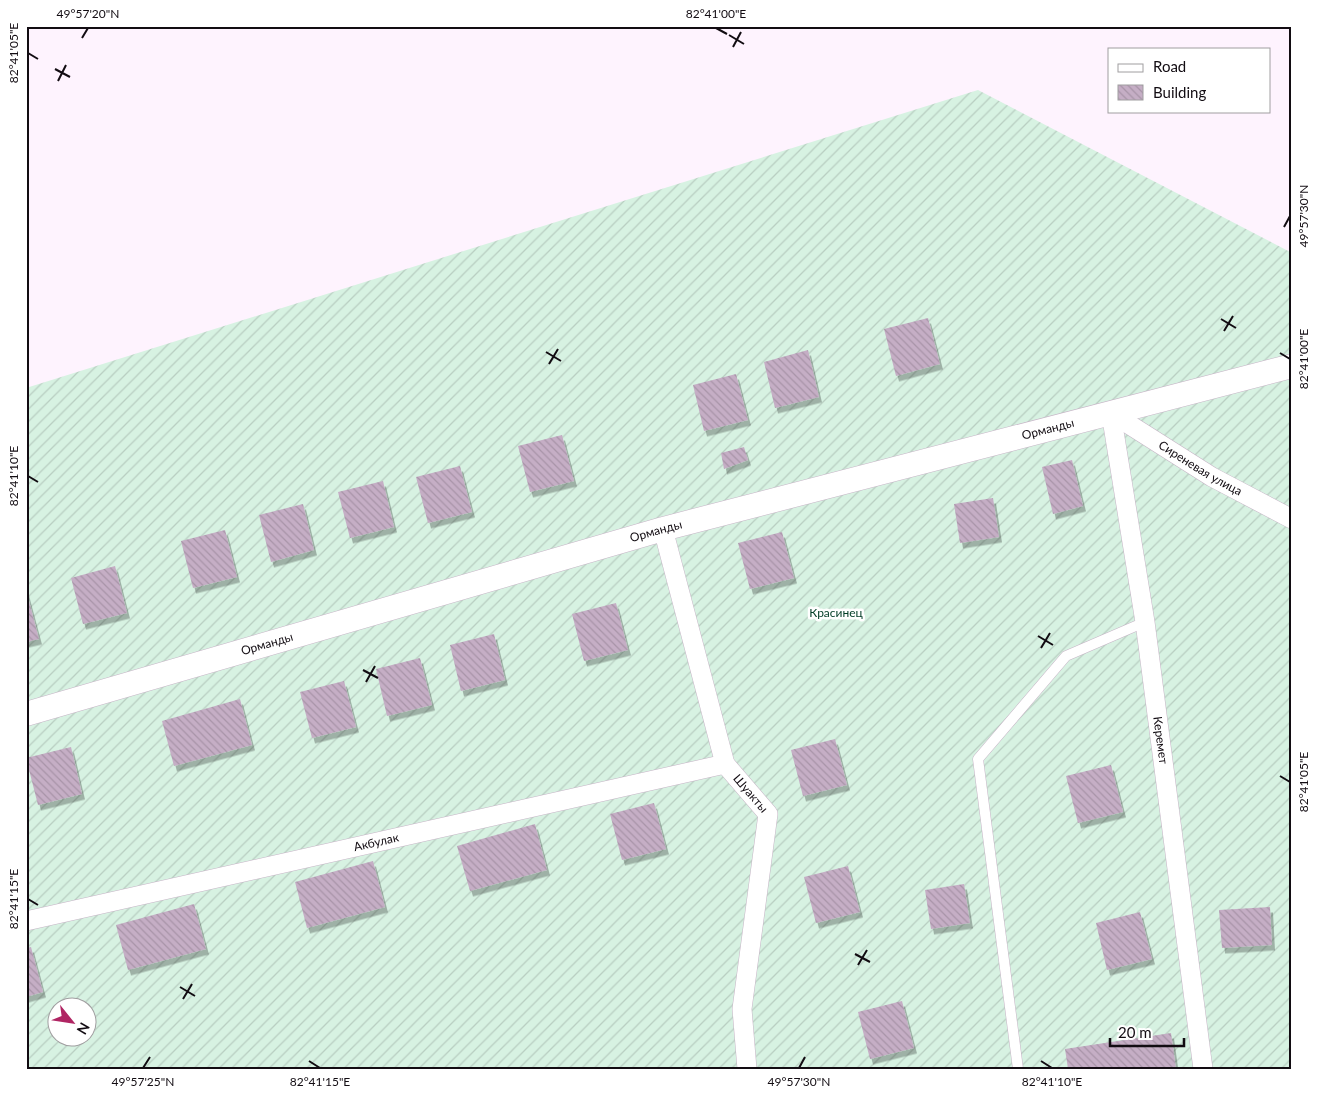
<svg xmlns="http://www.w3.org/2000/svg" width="1318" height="1095" viewBox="0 0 1318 1095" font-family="Lato,sans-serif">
	<defs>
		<pattern id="garden-furrows" width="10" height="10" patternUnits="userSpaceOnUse" patternTransform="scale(1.25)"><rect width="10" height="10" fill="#d7f2e2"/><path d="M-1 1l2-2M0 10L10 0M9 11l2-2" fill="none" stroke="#b8cec1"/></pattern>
		<pattern id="building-back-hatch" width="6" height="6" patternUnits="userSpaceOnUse" patternTransform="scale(1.25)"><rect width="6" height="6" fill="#c5aec5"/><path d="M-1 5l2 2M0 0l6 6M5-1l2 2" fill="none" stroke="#a894a8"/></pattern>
		<filter id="shadow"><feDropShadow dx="3" dy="5.5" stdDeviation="0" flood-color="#0004"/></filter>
	</defs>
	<rect width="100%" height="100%" fill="#fef3fe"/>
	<path fill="url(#garden-furrows)" fill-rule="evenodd" d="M 978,90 L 1292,253 L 1292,1069 L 26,1069 L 26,388 ZM 58,1008 L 88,1008 L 88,1038 L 58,1038 Z"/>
	<path fill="url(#building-back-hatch)" filter="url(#shadow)" d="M 928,318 L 940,364 L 896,376 L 884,329 Z
		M 808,350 L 819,397 L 775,408 L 764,362 Z
		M 736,374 L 748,420 L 704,431 L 693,385 Z
		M 562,435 L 574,481 L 530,492 L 518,446 Z
		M 744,447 L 748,460 L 724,469 L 721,453 Z
		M 1072,460 L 1083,506 L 1053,514 L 1042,467 Z
		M 460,466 L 472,512 L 428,523 L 416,477 Z
		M 383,481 L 394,527 L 350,538 L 338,492 Z
		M 993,498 L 999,537 L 960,543 L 954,504 Z
		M 303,504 L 314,550 L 271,562 L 259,515 Z
		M 225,530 L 237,577 L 193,588 L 181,541 Z
		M 782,532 L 794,578 L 750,589 L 738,543 Z
		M 115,566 L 127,613 L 83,624 L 71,578 Z
		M 26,590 L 39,639 L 26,642 Z
		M 616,603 L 628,650 L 584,661 L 572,614 Z
		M 494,634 L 505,680 L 461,691 L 450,645 Z
		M 420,658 L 432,705 L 387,716 L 376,669 Z
		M 344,681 L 356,727 L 312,738 L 300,692 Z
		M 240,699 L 252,745 L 174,766 L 162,721 Z
		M 835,739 L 847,785 L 803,796 L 791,750 Z
		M 71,747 L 82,794 L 38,805 L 26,758 Z
		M 1111,765 L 1123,812 L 1078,823 L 1066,776 Z
		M 654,803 L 666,849 L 622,860 L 610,814 Z
		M 535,824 L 547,870 L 470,891 L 457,846 Z
		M 373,861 L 385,907 L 307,928 L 295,882 Z
		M 848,866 L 860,912 L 816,923 L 804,877 Z
		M 964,884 L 970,923 L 931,929 L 925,890 Z
		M 194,904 L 206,949 L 128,970 L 116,925 Z
		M 1270,907 L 1272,945 L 1222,948 L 1219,910 Z
		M 1140,912 L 1152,959 L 1107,970 L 1096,923 Z
		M 31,947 L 43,992 L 26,997 L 26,948 Z
		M 902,1001 L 914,1048 L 870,1059 L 858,1012 Z
		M 1171,1033 L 1176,1069 L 1068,1069 L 1065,1049 Z"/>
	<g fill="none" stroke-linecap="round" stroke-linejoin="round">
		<defs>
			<path id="service" d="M 1018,1069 L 978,759 L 1066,656 L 1145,622"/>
			<g id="minor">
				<path id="s1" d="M 1111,413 L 1145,622 L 1203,1069"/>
				<path id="s2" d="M 1111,413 L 1212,477 L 1292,519"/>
				<path id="s3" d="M 663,529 L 725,764 L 768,814 L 742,1009 L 747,1069"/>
				<path id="s4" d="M 26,921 L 725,764"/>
			</g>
			<g id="tertiary">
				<path id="s5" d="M 26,714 L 663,529 L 1292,366"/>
			</g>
		</defs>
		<use href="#service" stroke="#c6b4c6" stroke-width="11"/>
		<use href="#minor" stroke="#c6b4c6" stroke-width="20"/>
		<use href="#tertiary" stroke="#c6b4c6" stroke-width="25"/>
		<use href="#service" stroke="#fff" stroke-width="10"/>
		<use href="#minor" stroke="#fff" stroke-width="19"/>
		<use href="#tertiary" stroke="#fff" stroke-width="24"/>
	</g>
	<path fill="none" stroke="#120c12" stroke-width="2" d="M 716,28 L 727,34M 729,35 L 744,44M 82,38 L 88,28M 733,47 L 741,32M 28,53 L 38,59M 55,69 L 70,77M 58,81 L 66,65M 1284,227 L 1290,216M 1221,319 L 1236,328M 1224,331 L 1233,316M 546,352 L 561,361M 1280,353 L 1290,359M 549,364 L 558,349M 28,476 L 38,482M 1038,636 L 1053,645M 1041,648 L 1050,633M 363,670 L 378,678M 366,682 L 375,666M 1280,776 L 1290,782M 28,899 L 38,905M 855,954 L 870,962M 858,965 L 867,950M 180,987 L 195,996M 183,999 L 192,984M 309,1061 L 320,1068M 1041,1061 L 1052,1068M 143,1068 L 150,1057M 799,1068 L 805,1057"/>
	<g text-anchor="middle" stroke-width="5" stroke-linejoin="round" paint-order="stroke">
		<g font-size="12" fill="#120c12" stroke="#fff">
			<text dy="4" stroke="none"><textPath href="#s5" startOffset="1061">Орманды</textPath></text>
			<text dy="4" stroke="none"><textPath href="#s2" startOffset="105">Сиреневая улица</textPath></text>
			<text dy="4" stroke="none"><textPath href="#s5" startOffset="656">Орманды</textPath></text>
			<text dy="4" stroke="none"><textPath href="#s5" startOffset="251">Орманды</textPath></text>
			<text dy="4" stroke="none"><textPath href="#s1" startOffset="331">Керемет</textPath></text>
			<text dy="4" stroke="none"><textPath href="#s3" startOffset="282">Шуакты</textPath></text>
			<text dy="4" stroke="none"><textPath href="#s4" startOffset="359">Акбулак</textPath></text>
		</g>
		<g font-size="12" fill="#003c25" stroke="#fff">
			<text x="836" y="617">Красинец</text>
		</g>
	</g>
	<rect width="1318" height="1095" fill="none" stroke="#ffffff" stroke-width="55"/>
	<rect x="1108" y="48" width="162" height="65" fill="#ffffff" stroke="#a09ea0"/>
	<rect x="1118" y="64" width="25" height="8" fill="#ffffff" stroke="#a09ea0"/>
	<text x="1153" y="72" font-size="15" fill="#120c12">Road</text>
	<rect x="1118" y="85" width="25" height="15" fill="url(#building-back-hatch)" stroke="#a09ea0"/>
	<text x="1153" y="98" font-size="15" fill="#120c12">Building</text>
	<g transform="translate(72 1022) rotate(120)"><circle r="24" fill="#ffffff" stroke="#a09ea0"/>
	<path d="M0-4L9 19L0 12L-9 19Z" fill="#b02563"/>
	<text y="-8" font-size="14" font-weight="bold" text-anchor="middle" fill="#120c12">N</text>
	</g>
	<path d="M1110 1038v8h74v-8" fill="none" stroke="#120c12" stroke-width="2.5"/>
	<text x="1118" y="1038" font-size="15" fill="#120c12" stroke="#ffffff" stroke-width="4" paint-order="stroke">20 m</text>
	<rect x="28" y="28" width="1262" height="1040" fill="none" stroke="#120c12" stroke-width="2"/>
	<g font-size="12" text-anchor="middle" fill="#120c12">
		<text x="88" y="18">49°57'20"N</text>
		<text x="716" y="18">82°41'00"E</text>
		<text transform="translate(14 53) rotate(-90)" y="4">82°41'05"E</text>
		<text transform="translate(1304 216) rotate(-90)" y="4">49°57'30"N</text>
		<text transform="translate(1304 359) rotate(-90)" y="4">82°41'00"E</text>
		<text transform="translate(14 476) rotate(-90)" y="4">82°41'10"E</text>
		<text transform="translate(1304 782) rotate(-90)" y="4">82°41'05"E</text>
		<text transform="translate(14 899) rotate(-90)" y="4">82°41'15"E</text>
		<text x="143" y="1086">49°57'25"N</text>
		<text x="320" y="1086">82°41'15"E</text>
		<text x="799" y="1086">49°57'30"N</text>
		<text x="1052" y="1086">82°41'10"E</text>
	</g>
</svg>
